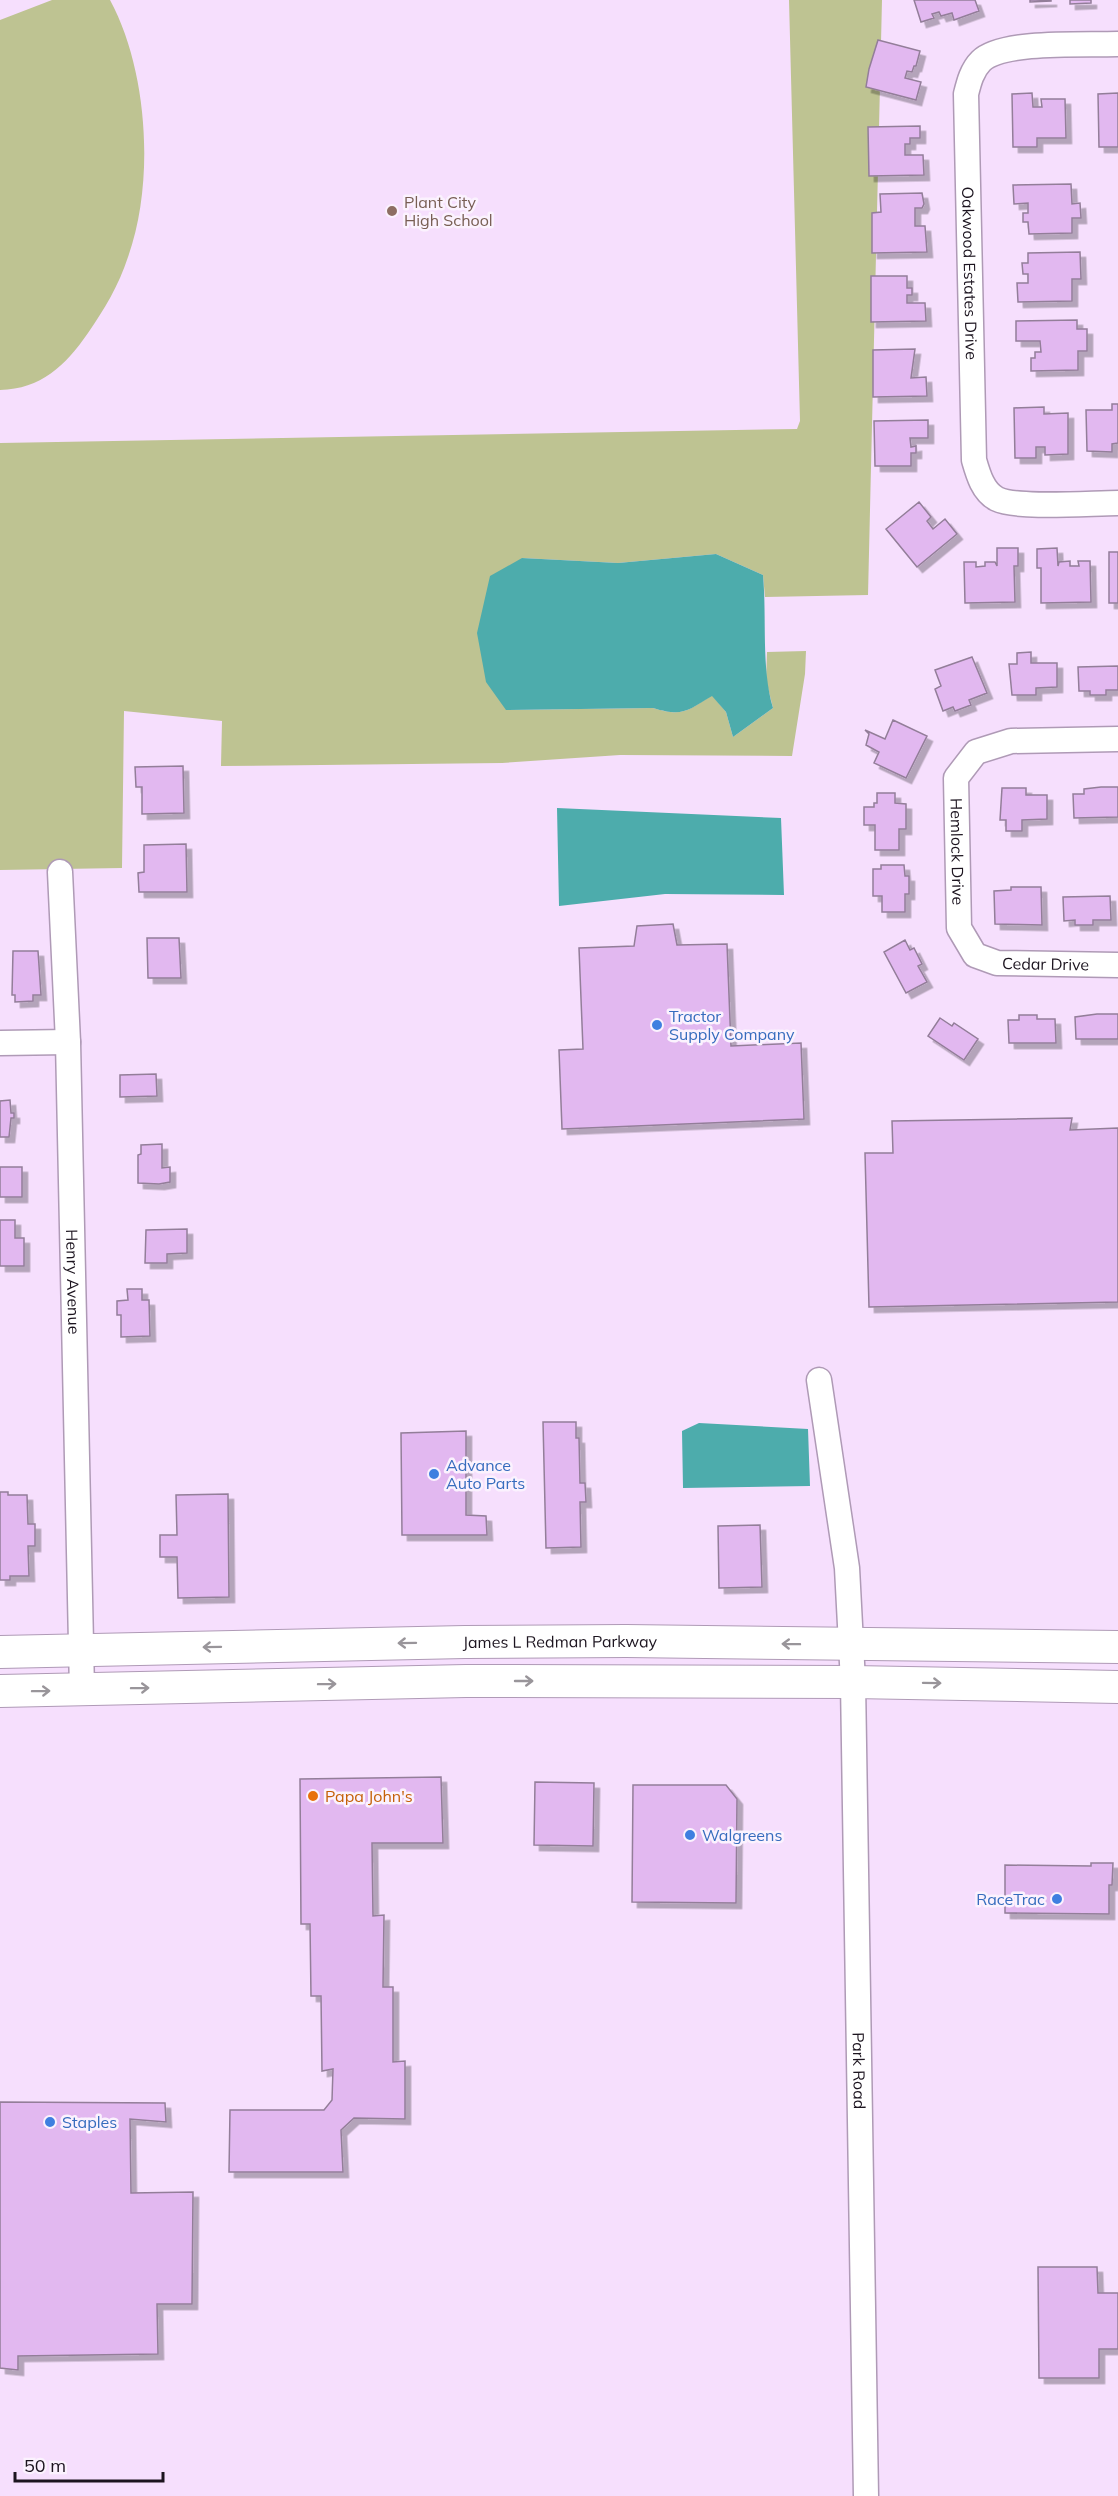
<svg xmlns="http://www.w3.org/2000/svg" width="1118" height="2496" viewBox="0 0 1118 2496" font-family="Mulish,sans-serif">
	<defs>
		<filter id="shadow"><feDropShadow dx="5.5" dy="5.5" stdDeviation="0" flood-color="#0004"/></filter>
	</defs>
	<rect width="100%" height="100%" fill="#f6dffd"/>
	<path fill="#bec392" d="M 52,0 L 110,0 C 148,70 155,182 128,257 C 119,285 104,310 88,333 C 65,366 41,389 0,390 L 0,20 Z
		M 789,0 L 882,0 L 868,595 L 765,597 L 763,575 L 716,554 L 618,563 L 522,558 L 506,710 L 653,708 C 682,717 688,711 712,695 L 726,712 L 733,737 L 773,708 L 766,680 L 767,652 L 806,651 L 805,674 L 792,756 L 620,755 L 502,763 L 221,766 L 222,721 L 124,711 L 122,868 L 0,870 L 0,443 L 797,429 L 800,421 Z"/>
	<path fill="#4dacac" d="M 716,554 L 763,575 C 767,619 761,667 773,708 L 733,737 L 726,712 L 712,696 C 687,711 683,717 653,708 L 506,710 L 486,682 L 477,633 L 490,576 L 522,558 L 618,563 Z
		M 557,808 L 781,818 L 784,895 L 665,894 L 559,906 Z
		M 699,1423 L 808,1429 L 810,1486 L 683,1488 L 682,1431 Z"/>
	<path fill="#e2b8f0" stroke="#937e99" stroke-width="1.5" filter="url(#shadow)" d="M 914,0 L 975,0 L 979,11 L 954,20 L 952,13 L 941,16 L 939,12 L 932,14 L 934,18 L 921,22 Z
		M 1030,0 L 1051,0 L 1051,1 L 1030,2 Z
		M 1070,0 L 1091,0 L 1091,3 L 1070,4 Z
		M 878,40 L 920,51 L 916,66 L 914,66 L 912,72 L 907,71 L 905,78 L 921,82 L 916,100 L 866,87 L 869,69 Z
		M 1032,93 L 1033,107 L 1042,107 L 1041,99 L 1065,99 L 1066,138 L 1037,138 L 1037,147 L 1013,147 L 1012,94 Z
		M 1118,93 L 1118,147 L 1099,147 L 1098,94 Z
		M 920,126 L 920,138 L 910,138 L 910,144 L 905,144 L 905,155 L 923,155 L 924,175 L 869,176 L 868,127 Z
		M 1071,184 L 1072,204 L 1080,203 L 1081,218 L 1072,218 L 1072,233 L 1029,234 L 1028,222 L 1023,222 L 1023,213 L 1028,213 L 1028,203 L 1014,204 L 1013,185 Z
		M 922,193 L 924,204 L 922,208 L 915,208 L 915,226 L 925,226 L 927,252 L 872,253 L 872,213 L 881,212 L 880,194 Z
		M 1080,252 L 1081,279 L 1072,279 L 1072,301 L 1018,302 L 1017,283 L 1028,283 L 1028,274 L 1023,274 L 1022,263 L 1028,263 L 1028,253 Z
		M 871,276 L 907,276 L 907,288 L 912,288 L 912,295 L 907,295 L 907,303 L 925,303 L 926,321 L 871,322 Z
		M 1077,320 L 1077,329 L 1087,329 L 1087,351 L 1078,351 L 1078,370 L 1031,371 L 1031,358 L 1035,358 L 1035,352 L 1041,352 L 1040,341 L 1016,341 L 1016,321 Z
		M 915,349 L 911,378 L 926,377 L 927,396 L 873,397 L 873,350 Z
		M 1112,404 L 1118,404 L 1118,443 L 1112,444 L 1112,452 L 1087,451 L 1086,410 L 1112,410 Z
		M 1044,407 L 1044,414 L 1068,413 L 1068,454 L 1045,455 L 1045,447 L 1036,447 L 1036,458 L 1015,458 L 1014,408 Z
		M 928,420 L 928,438 L 910,438 L 911,447 L 916,446 L 916,453 L 911,453 L 911,466 L 875,466 L 874,421 Z
		M 919,502 L 931,517 L 927,521 L 933,529 L 945,519 L 957,534 L 917,567 L 886,529 Z
		M 997,548 L 1018,548 L 1018,566 L 1014,566 L 1015,602 L 965,603 L 964,562 L 976,562 L 976,567 L 985,566 L 985,562 L 995,562 L 997,566 Z
		M 1057,548 L 1058,566 L 1059,562 L 1070,561 L 1070,566 L 1079,566 L 1078,561 L 1090,561 L 1091,602 L 1041,603 L 1041,568 L 1037,568 L 1037,549 Z
		M 1109,552 L 1118,552 L 1118,603 L 1109,603 Z
		M 1031,652 L 1031,663 L 1057,663 L 1057,687 L 1036,688 L 1036,695 L 1012,695 L 1009,664 L 1017,664 L 1017,653 Z
		M 972,657 L 987,693 L 969,700 L 971,705 L 955,711 L 953,707 L 943,711 L 935,689 L 941,686 L 935,670 Z
		M 1118,666 L 1118,690 L 1106,690 L 1106,695 L 1090,695 L 1090,691 L 1079,691 L 1078,667 Z
		M 893,720 L 927,736 L 906,778 L 874,763 L 879,752 L 866,745 L 869,734 L 865,730 L 885,739 Z
		M 183,766 L 184,813 L 142,814 L 142,787 L 136,787 L 135,767 Z
		M 1101,787 L 1118,787 L 1118,817 L 1074,818 L 1073,794 L 1084,794 L 1084,789 Z
		M 1002,788 L 1026,788 L 1026,795 L 1047,795 L 1047,819 L 1022,820 L 1022,831 L 1006,831 L 1006,820 L 1000,820 Z
		M 877,793 L 895,793 L 895,803 L 906,804 L 906,829 L 899,829 L 899,850 L 875,850 L 875,825 L 864,825 L 864,807 L 874,807 L 874,803 L 877,803 Z
		M 186,844 L 187,892 L 139,892 L 138,873 L 144,872 L 144,845 Z
		M 881,865 L 904,865 L 905,876 L 909,876 L 909,894 L 905,894 L 905,912 L 882,912 L 882,896 L 873,896 L 873,869 L 881,869 Z
		M 1011,887 L 1041,887 L 1042,925 L 995,924 L 994,891 L 1011,890 Z
		M 1110,896 L 1111,920 L 1093,920 L 1093,925 L 1075,925 L 1075,920 L 1064,921 L 1063,897 Z
		M 673,924 L 677,945 L 727,944 L 731,1046 L 801,1043 L 804,1119 L 562,1129 L 559,1050 L 583,1049 L 579,948 L 634,946 L 637,926 Z
		M 147,938 L 179,938 L 181,978 L 148,978 Z
		M 905,940 L 910,950 L 914,948 L 922,964 L 918,966 L 927,982 L 906,993 L 884,952 Z
		M 13,951 L 38,951 L 41,995 L 33,995 L 33,1001 L 15,1002 L 15,995 L 12,995 Z
		M 1097,1014 L 1118,1014 L 1118,1039 L 1076,1039 L 1075,1017 Z
		M 1019,1015 L 1037,1015 L 1037,1019 L 1055,1019 L 1056,1043 L 1009,1043 L 1008,1020 L 1019,1020 Z
		M 940,1018 L 952,1026 L 954,1023 L 978,1039 L 964,1060 L 928,1036 Z
		M 156,1074 L 157,1096 L 120,1097 L 120,1075 Z
		M 10,1100 L 11,1113 L 14,1113 L 14,1118 L 11,1118 L 9,1137 L 0,1137 L 0,1101 Z
		M 1072,1118 L 1070,1130 L 1118,1128 L 1118,1302 L 869,1307 L 865,1153 L 893,1153 L 892,1121 Z
		M 162,1144 L 162,1168 L 170,1167 L 170,1182 L 159,1184 L 138,1183 L 138,1155 L 141,1154 L 141,1145 Z
		M 0,1167 L 22,1167 L 22,1197 L 0,1197 Z
		M 0,1220 L 15,1220 L 15,1238 L 24,1238 L 24,1266 L 0,1266 Z
		M 187,1229 L 187,1253 L 167,1254 L 167,1263 L 145,1263 L 146,1230 Z
		M 127,1289 L 142,1289 L 142,1300 L 149,1300 L 150,1336 L 121,1337 L 121,1315 L 117,1315 L 117,1301 L 128,1300 Z
		M 543,1422 L 576,1422 L 576,1438 L 579,1438 L 580,1483 L 585,1483 L 586,1502 L 580,1502 L 581,1547 L 546,1548 Z
		M 466,1431 L 466,1515 L 486,1516 L 487,1535 L 402,1535 L 401,1433 Z
		M 0,1492 L 8,1492 L 8,1495 L 27,1495 L 28,1524 L 35,1524 L 35,1546 L 28,1546 L 29,1576 L 10,1576 L 10,1580 L 0,1580 Z
		M 228,1494 L 229,1597 L 178,1598 L 177,1557 L 160,1557 L 160,1535 L 177,1535 L 176,1495 Z
		M 760,1525 L 762,1587 L 719,1588 L 718,1526 Z
		M 441,1777 L 443,1843 L 372,1843 L 373,1916 L 384,1915 L 383,1987 L 393,1987 L 393,2062 L 405,2061 L 405,2119 L 354,2118 L 341,2130 L 343,2172 L 229,2172 L 230,2110 L 324,2110 L 332,2100 L 333,2069 L 322,2071 L 321,1996 L 311,1996 L 310,1924 L 301,1924 L 300,1779 Z
		M 535,1782 L 594,1783 L 593,1846 L 534,1845 Z
		M 633,1785 L 726,1785 L 737,1799 L 736,1903 L 632,1902 Z
		M 1091,1863 L 1113,1863 L 1112,1885 L 1109,1885 L 1109,1914 L 1005,1913 L 1005,1865 L 1091,1866 Z
		M 0,2102 L 165,2103 L 166,2122 L 130,2119 L 131,2193 L 193,2192 L 192,2304 L 157,2304 L 158,2354 L 18,2356 L 18,2370 L 0,2368 Z
		M 1038,2267 L 1097,2267 L 1098,2293 L 1118,2293 L 1118,2349 L 1099,2349 L 1099,2378 L 1039,2378 Z"/>
	<g fill="none" stroke-linecap="round" stroke-linejoin="round">
		<defs>
			<g id="minor">
				<path id="s1" d="M 1118,44 C 1087,45 1002,40 981,61 C 972,70 969,82 966,94 L 974,460 C 978,474 983,492 997,499 C 1018,509 1091,503 1118,503"/>
				<path id="s2" d="M 1118,739 L 1011,741 L 976,752 L 956,778 L 959,928 L 975,955 L 997,963 L 1118,965"/>
				<path id="s3" d="M 60,872 L 68,1042 L 82,1690"/>
				<path d="M 0,1043 L 68,1042"/>
				<path id="s4" d="M 819,1380 L 847,1568 L 853,1682 L 866,2496"/>
			</g>
			<g id="major">
				<path id="s5" d="M 0,1652 L 465,1642 L 626,1641 L 1118,1647"/>
				<path d="M 0,1691 L 466,1681 L 853,1682 L 1118,1687"/>
			</g>
		</defs>
		<use href="#minor" stroke="#af9ab6" stroke-width="27"/>
		<use href="#major" stroke="#af9ab6" stroke-width="34"/>
		<use href="#minor" stroke="#fff" stroke-width="24"/>
		<use href="#major" stroke="#fff" stroke-width="32"/>
	</g>
	<defs><path id="oneway-shaft" d="M-6 0H5M1.5-3L5.5 0L1.5 3" fill="none" stroke-width="1.6" stroke-linecap="round" stroke-linejoin="round" transform="scale(1.5)"/></defs>
	<g stroke="#99959a">
		<use href="#oneway-shaft" transform="translate(407 1643) rotate(179)"/>
		<use href="#oneway-shaft" transform="translate(791 1644) rotate(-179)"/>
		<use href="#oneway-shaft" transform="translate(212 1647) rotate(179)"/>
		<use href="#oneway-shaft" transform="translate(524 1681)"/>
		<use href="#oneway-shaft" transform="translate(932 1683) rotate(1)"/>
		<use href="#oneway-shaft" transform="translate(327 1684) rotate(-1)"/>
		<use href="#oneway-shaft" transform="translate(140 1688) rotate(-1)"/>
		<use href="#oneway-shaft" transform="translate(41 1691) rotate(-1)"/>
	</g>
	<circle fill="#8d6e63" stroke="#fbf2fe" stroke-width="2" cx="392" cy="211" r="6"/>
	<g fill="#3f7fe0" stroke="#fbf2fe" stroke-width="2">
		<circle cx="657" cy="1025" r="6"/>
		<circle cx="434" cy="1474" r="6"/>
		<circle cx="690" cy="1835" r="6"/>
		<circle cx="1057" cy="1899" r="6"/>
		<circle cx="50" cy="2122" r="6"/>
	</g>
	<circle fill="#e8710a" stroke="#fbf2fe" stroke-width="2" cx="313" cy="1796" r="6"/>
	<g text-anchor="middle" stroke-width="5" stroke-linejoin="round" paint-order="stroke">
		<g font-size="16" fill="#785e54" stroke="#fbf2fe" text-anchor="start">
			<text x="404" y="208">Plant City<tspan x="404" dy="18">High School</tspan></text>
		</g>
		<g font-size="16" fill="#1c141f" stroke="#fbf2fe">
			<text dy="6" stroke="none"><textPath href="#s1" startOffset="356">Oakwood Estates Drive</textPath></text>
			<text dy="6" stroke="none"><textPath href="#s2" startOffset="250">Hemlock Drive</textPath></text>
			<text dy="6" stroke="none"><textPath href="#s2" startOffset="430">Cedar Drive</textPath></text>
			<text dy="6" stroke="none"><textPath href="#s3" startOffset="410">Henry Avenue</textPath></text>
			<text dy="6" stroke="none"><textPath href="#s5" startOffset="560">James L Redman Parkway</textPath></text>
			<text dy="6" stroke="none"><textPath href="#s4" startOffset="693">Park Road</textPath></text>
		</g>
		<g font-size="16" fill="#366cbe" stroke="#fbf2fe" text-anchor="start">
			<text x="669" y="1022">Tractor<tspan x="669" dy="18">Supply Company</tspan></text>
			<text x="446" y="1471">Advance<tspan x="446" dy="18">Auto Parts</tspan></text>
			<text x="702" y="1841">Walgreens</text>
			<text x="1045" y="1905" text-anchor="end">RaceTrac</text>
			<text x="62" y="2128">Staples</text>
		</g>
		<g font-size="16" fill="#c56008" stroke="#fbf2fe" text-anchor="start">
			<text x="325" y="1802">Papa John's</text>
		</g>
	</g>
	<path d="M15 2472v9h148v-9" fill="none" stroke="#1c141f" stroke-width="3"/>
	<text x="24" y="2472" font-size="18" fill="#1c141f" stroke="#fbf2fe" stroke-width="4.5" paint-order="stroke">50 m</text>
</svg>
